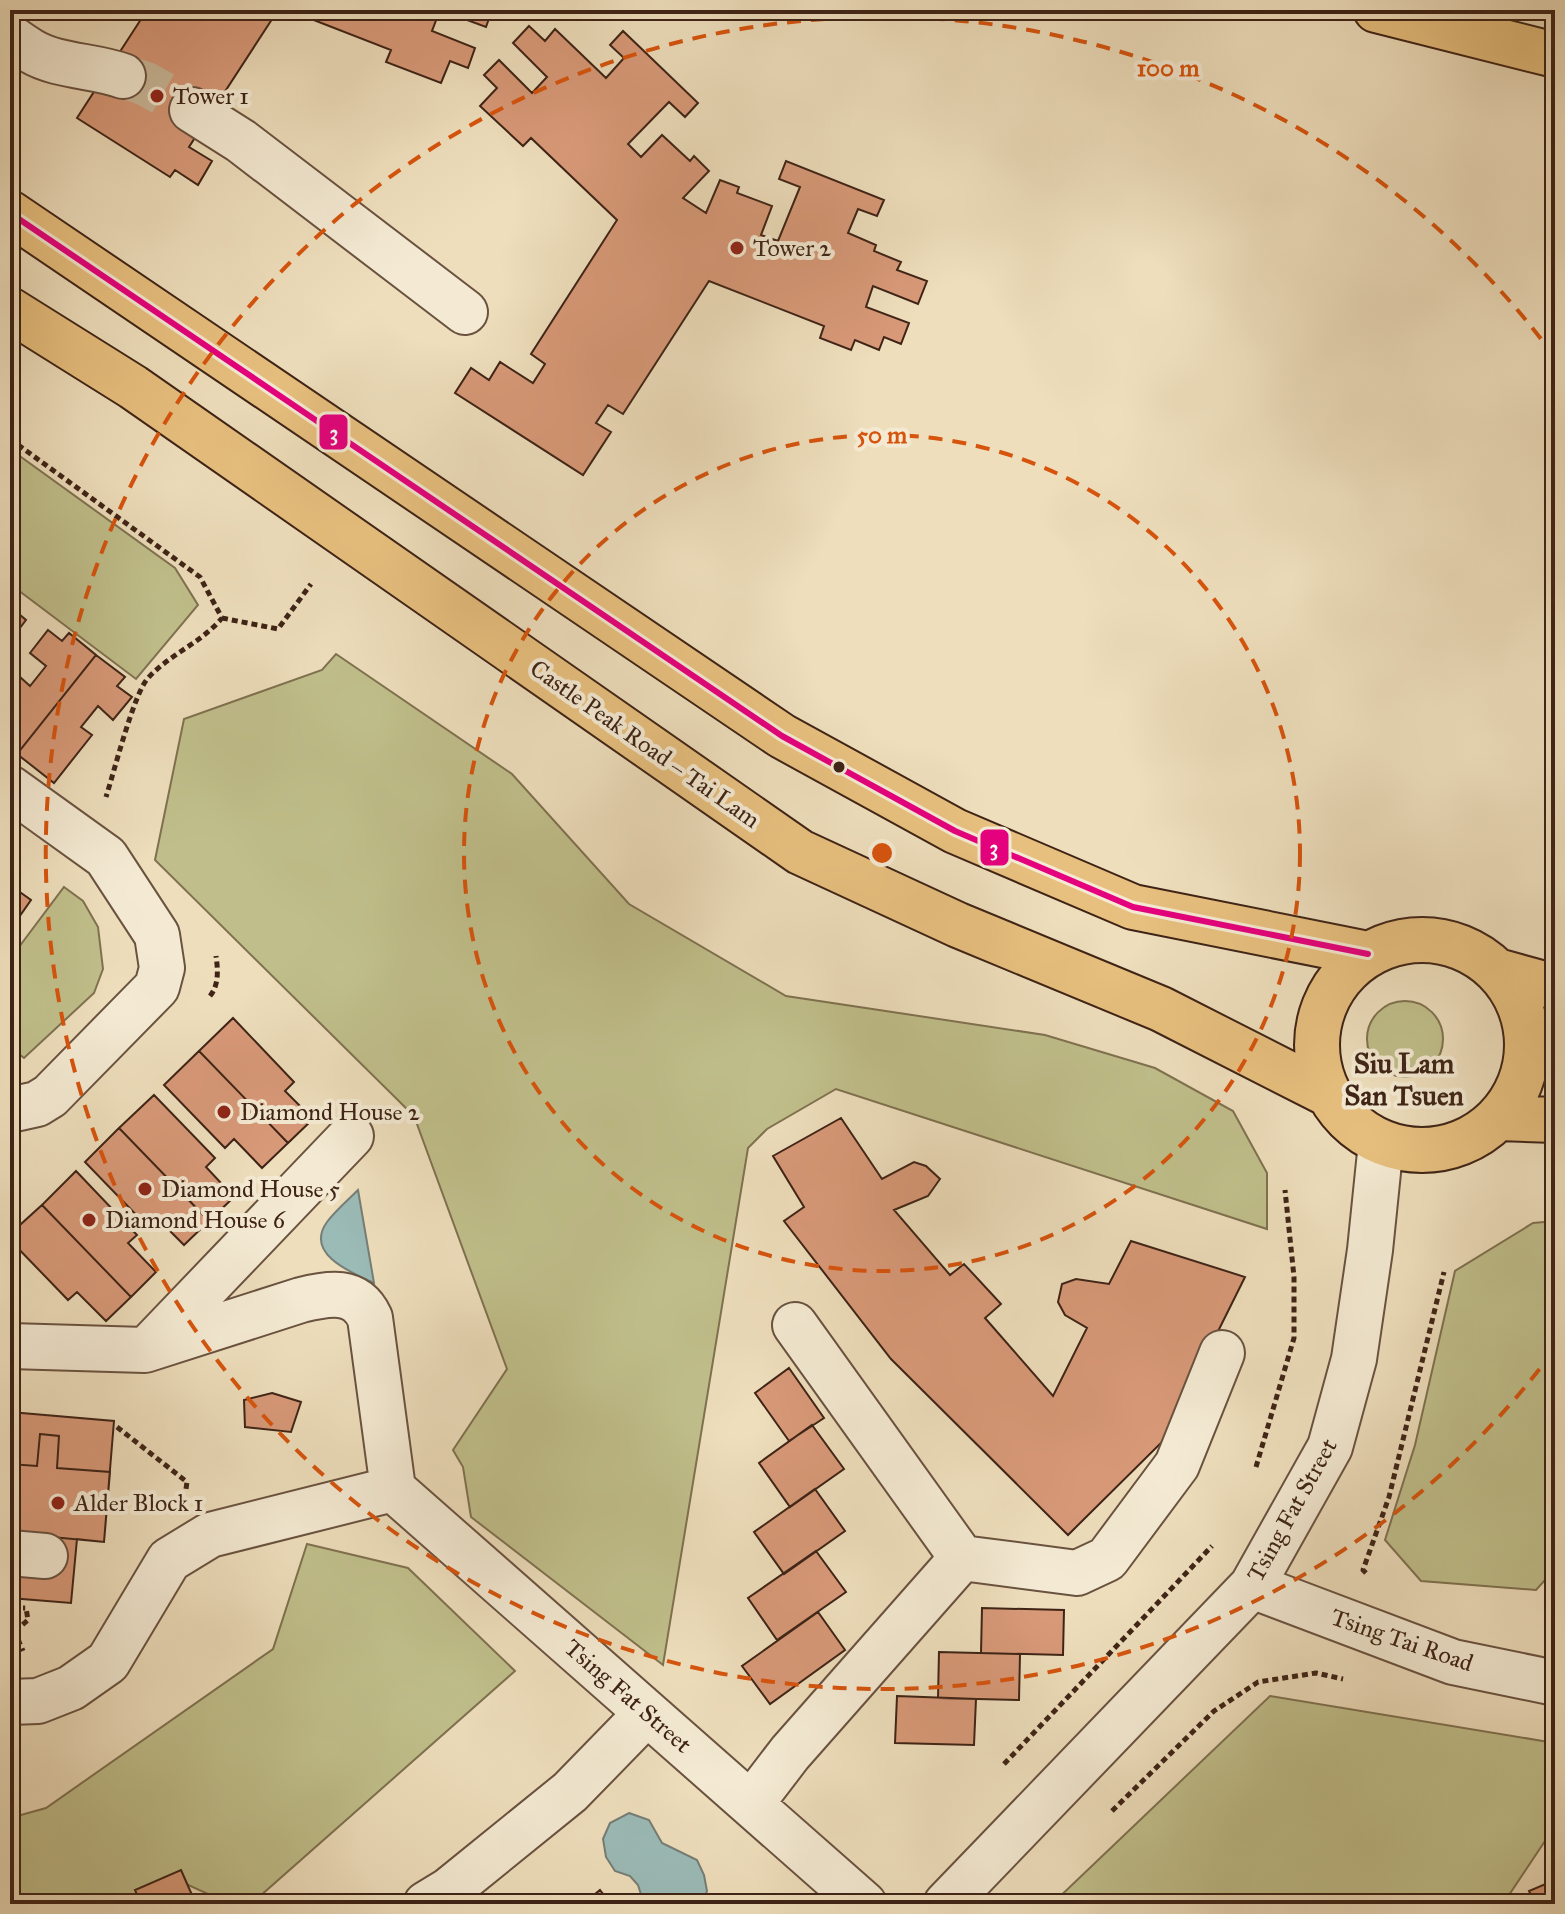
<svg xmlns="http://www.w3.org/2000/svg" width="1565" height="1914" viewBox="0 0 1565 1914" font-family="'IM FELL Great Primer',serif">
	<rect width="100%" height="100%" fill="#eedebc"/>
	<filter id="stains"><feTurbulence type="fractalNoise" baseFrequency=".0025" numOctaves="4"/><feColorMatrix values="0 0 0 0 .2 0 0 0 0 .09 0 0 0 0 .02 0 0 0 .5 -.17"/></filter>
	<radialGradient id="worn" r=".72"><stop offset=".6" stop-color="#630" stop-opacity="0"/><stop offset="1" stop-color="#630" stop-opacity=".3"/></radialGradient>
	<path fill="#c0bf8b" stroke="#7f7150" stroke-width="2" d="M 10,449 L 175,568 L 198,605 L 136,679 L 10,584 Z
		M 336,654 L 512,774 L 629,904 L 786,996 L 1045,1035 L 1155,1068 L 1233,1111 L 1267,1173 L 1267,1229 L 836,1089 L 767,1129 L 748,1148 L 663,1665 L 471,1517 L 463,1467 L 453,1450 L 507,1369 L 414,1116 L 155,860 L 184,719 L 322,670 Z
		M 64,887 L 83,901 L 98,927 L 103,969 L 94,993 L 24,1058 L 10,1047 L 10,959 Z
		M1367 1039a38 38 0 1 1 76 0a38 38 0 1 1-76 0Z
		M 1555,1221 L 1555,1569 L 1536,1590 L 1421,1581 L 1385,1540 L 1415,1445 L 1455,1271 L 1533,1223 Z
		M 307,1544 L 408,1568 L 515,1671 L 251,1904 L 230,1904 L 173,1878 L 125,1904 L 10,1904 L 10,1818 L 46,1808 L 273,1649 Z
		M 1270,1696 L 1555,1743 L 1555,1826 L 1503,1904 L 1052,1904 Z"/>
	<path fill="#9bbbb7" stroke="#767e77" stroke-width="2" d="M 358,1190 L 374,1283 C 352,1273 304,1254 327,1222 C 336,1210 348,1200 358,1190 Z
		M 629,1813 L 649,1820 L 662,1843 L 697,1860 L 704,1875 L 707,1891 L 702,1904 L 644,1904 L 638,1885 L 630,1876 L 615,1871 L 606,1857 L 603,1839 L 610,1823 Z"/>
	<path fill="#d89978" stroke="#3e2316" stroke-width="2" d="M 147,10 L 278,10 L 189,147 L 212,161 L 198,185 L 175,170 L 170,177 L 77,118 Z
		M 288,10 L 492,10 L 486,27 L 440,10 L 432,31 L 475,48 L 468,68 L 450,61 L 441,83 L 386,62 L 391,50 Z
		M 529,26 L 545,41 L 555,29 L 606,78 L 624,58 L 610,45 L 623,31 L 698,103 L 685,117 L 669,102 L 628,144 L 641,157 L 662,135 L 690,161 L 694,156 L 709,171 L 683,198 L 706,213 L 720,180 L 739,187 L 737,193 L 772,206 L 761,235 L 778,241 L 800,187 L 779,179 L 786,161 L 884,200 L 877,216 L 858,209 L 848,233 L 876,245 L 874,251 L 901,262 L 897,270 L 927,281 L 918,304 L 873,286 L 866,307 L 909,323 L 901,344 L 884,337 L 879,350 L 855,340 L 851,350 L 820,338 L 824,326 L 709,281 L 623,414 L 608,405 L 596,423 L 611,432 L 583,475 L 455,393 L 471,368 L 489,380 L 500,362 L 533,383 L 545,364 L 531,354 L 617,220 L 531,138 L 523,146 L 480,106 L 497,88 L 484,75 L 499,60 L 532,93 L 547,77 L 513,43 Z
		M 10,593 L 19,601 L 13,609 L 26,620 L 10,641 Z
		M 48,630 L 62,641 L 69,633 L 96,655 L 17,754 L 10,748 L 10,689 L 20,677 L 30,686 L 46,666 L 30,653 Z
		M 96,655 L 125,677 L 117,686 L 132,697 L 113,720 L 98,706 L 81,727 L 92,735 L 54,783 L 17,754 Z
		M 10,885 L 31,900 L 10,930 Z
		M 233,1018 L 294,1082 L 285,1091 L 313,1119 L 288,1143 L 199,1051 Z
		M 199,1051 L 288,1143 L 262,1168 L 234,1139 L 225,1148 L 164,1085 Z
		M 154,1095 L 215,1158 L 206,1167 L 234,1197 L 209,1221 L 119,1128 Z
		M 841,1118 L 882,1179 L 914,1162 L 926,1166 L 940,1179 L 928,1196 L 894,1210 L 950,1275 L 964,1264 L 1001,1304 L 985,1318 L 1053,1396 L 1087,1328 L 1065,1315 L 1058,1302 L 1062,1284 L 1076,1279 L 1109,1284 L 1131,1241 L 1245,1277 L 1164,1440 L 1068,1535 L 891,1359 L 784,1221 L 804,1207 L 773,1156 Z
		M 119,1128 L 209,1221 L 184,1245 L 155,1216 L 146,1225 L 85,1162 Z
		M 76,1171 L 137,1235 L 128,1243 L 156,1272 L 131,1297 L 42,1205 Z
		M 42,1205 L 131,1297 L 106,1321 L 77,1292 L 68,1300 L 10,1240 L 10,1234 Z
		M 789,1368 L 824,1418 L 789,1441 L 755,1393 Z
		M 272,1393 L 301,1402 L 291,1432 L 245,1427 L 244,1400 Z
		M 10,1412 L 114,1421 L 104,1542 L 77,1539 L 71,1603 L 10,1598 Z
		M 812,1425 L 844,1469 L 790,1507 L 759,1463 Z
		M 40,1434 L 59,1436 L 57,1468 L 110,1472 L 104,1542 L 10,1533 L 10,1464 L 37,1466 Z
		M 815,1489 L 845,1531 L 784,1574 L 754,1532 Z
		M 816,1551 L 846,1592 L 777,1640 L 748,1598 Z
		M 982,1608 L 1064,1610 L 1063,1655 L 981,1653 Z
		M 818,1612 L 845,1650 L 770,1704 L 742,1666 Z
		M 939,1652 L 1020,1654 L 1019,1700 L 938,1698 Z
		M 897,1696 L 976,1699 L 974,1745 L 895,1743 Z
		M 181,1870 L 196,1904 L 141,1904 L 135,1890 Z
		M 1555,1880 L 1555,1904 L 1535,1904 L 1529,1891 Z
		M 600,1890 L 611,1904 L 583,1904 Z"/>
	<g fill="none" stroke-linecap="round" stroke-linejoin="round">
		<path stroke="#cbb99b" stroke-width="44" stroke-dasharray="44 22" stroke-linecap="butt" d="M 123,76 L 146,84 L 192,110"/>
		<defs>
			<path id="minor" d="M 10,37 C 17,42 24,47 31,51 C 58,67 93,65 123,76
				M 192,110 L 241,141 L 465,312
				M 10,788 L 106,857 L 157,935 L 162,968 L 157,987 L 50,1096 L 37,1104 L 10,1110
				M 10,1346 L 145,1350 L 301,1300 C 329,1293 356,1288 370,1318 L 393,1489
				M 150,1346 L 351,1136
				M 393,1489 L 864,1904
				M 10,1553 L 45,1556
				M 962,1558 L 1077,1573 L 1107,1559 L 1177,1465 L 1222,1353
				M 1252,1586 L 1453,1662 L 1555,1683
				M 10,1702 L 38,1701 L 71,1688 L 108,1662 L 169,1560 L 210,1535 L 393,1489
				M 751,1804 L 790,1753 L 962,1558 L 795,1325
				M 426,1904 L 449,1890 L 570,1792 L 647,1713
				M 946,1904 L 1252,1586 L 1330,1447 L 1354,1359 L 1370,1250 L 1381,1143"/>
			<path id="major" d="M 10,213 L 782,736 L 955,831 L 1133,907 L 1368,954
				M 10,310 L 133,387 L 800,852 L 958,925 L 1161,1009 L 1328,1094
				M1317 1045a105 105 0 1 1 210 0a105 105 0 1 1-210 0Z
				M 1497,971 L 1555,987
				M 1500,1118 L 1555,1120"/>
			<path id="highway" d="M 1376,10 L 1555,55"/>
		</defs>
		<use href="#minor" stroke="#6a5240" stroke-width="48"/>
		<use href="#major" stroke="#3e2316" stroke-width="48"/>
		<use href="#highway" stroke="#3e2316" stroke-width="48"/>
		<path stroke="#3e2316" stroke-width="5" stroke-dasharray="6 4" stroke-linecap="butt" d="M 10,439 L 200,577 L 222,618 C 201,643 170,654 148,678 C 134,693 114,772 106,797
			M 222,618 L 278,629 L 311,584
			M 210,996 C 219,985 218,970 216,956
			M 117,1427 L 187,1482 L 186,1489
			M 1256,1467 L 1294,1338 L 1294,1277 L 1285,1190
			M 1366,1573 L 1363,1570 L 1389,1497 L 1444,1272
			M 10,1621 L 23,1651
			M 15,1631 L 28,1620 L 26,1608 L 23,1608
			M 1004,1764 L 1212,1546
			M 1112,1811 L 1214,1711 L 1258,1682 L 1316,1673 L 1343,1679"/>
		<use href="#minor" stroke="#f4ead3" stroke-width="44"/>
		<use href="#major" stroke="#e7bf7e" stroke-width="44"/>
		<use href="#highway" stroke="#e7bf7e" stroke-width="44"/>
		<defs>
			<path id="bus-1" d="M 10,213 L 782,736 L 955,831 L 1133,907 L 1368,954"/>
		</defs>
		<use href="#bus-1" stroke="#f4ead3" stroke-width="12"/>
		<use href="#bus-1" stroke="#e5007d" stroke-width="6"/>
	</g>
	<g fill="none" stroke="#d7540d" stroke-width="4" stroke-dasharray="14 10">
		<circle cx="882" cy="853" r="418"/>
		<path d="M1554 1350A836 836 0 1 1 1554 356"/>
	</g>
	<g fill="#8f2418" stroke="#f4ead3" stroke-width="3">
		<circle cx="157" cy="96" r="8"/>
		<circle cx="737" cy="248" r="8"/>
		<circle cx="224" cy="1112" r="8"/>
		<circle cx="145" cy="1189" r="8"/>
		<circle cx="89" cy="1220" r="8"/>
		<circle cx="58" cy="1503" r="8"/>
	</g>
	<circle fill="#3e2316" stroke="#f4ead3" stroke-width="3" cx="839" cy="767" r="7"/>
	<g text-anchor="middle" stroke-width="8" stroke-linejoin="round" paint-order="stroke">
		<g font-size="24" fill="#3e2316" stroke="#f4ead3" text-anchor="start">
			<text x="173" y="104">Tower 1</text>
			<text x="753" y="256">Tower 2</text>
			<text x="240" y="1120">Diamond House 2</text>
			<text x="161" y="1197">Diamond House 5</text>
			<text x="105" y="1228">Diamond House 6</text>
			<text x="74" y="1511">Alder Block 1</text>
		</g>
		<g font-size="24" fill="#3e2316" stroke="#f4ead3">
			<text transform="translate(645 744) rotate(35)" y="8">Castle Peak Road – Tai Lam</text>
			<text transform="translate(1292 1510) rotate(-61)" y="8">Tsing Fat Street</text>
			<text transform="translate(1402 1640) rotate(19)" y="8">Tsing Tai Road</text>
			<text transform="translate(628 1696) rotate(41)" y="8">Tsing Fat Street</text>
		</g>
		<g font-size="28" font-weight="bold" fill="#3e2316" stroke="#f4ead3">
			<text x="1404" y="1073">Siu Lam<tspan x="1404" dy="32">San Tsuen</tspan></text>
		</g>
	</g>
	<circle cx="882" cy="853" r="12" fill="#d7540d" stroke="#f4ead3" stroke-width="4"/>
	<g font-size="24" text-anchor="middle" font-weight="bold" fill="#d7540d" stroke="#f4ead3" stroke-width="8" stroke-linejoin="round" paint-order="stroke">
		<text x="1168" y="76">100 m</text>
		<text x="882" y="443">50 m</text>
	</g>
	<g stroke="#f4ead3" stroke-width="3">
		<rect x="318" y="413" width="31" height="38" rx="8" fill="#e5007d"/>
		<rect x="979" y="828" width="31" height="39" rx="8" fill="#e5007d"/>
	</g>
	<g font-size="22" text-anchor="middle" font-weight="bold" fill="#fff">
		<text x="334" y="440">3</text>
		<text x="994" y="855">3</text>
	</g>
	<rect width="1565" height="1914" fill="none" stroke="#eedebc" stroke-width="40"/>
	<rect x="12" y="12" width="1541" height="1890" fill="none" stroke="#3e2316" stroke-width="4"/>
	<rect x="20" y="20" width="1525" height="1874" fill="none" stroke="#3e2316" stroke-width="2"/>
	<rect width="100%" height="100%" filter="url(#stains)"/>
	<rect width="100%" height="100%" fill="url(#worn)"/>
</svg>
